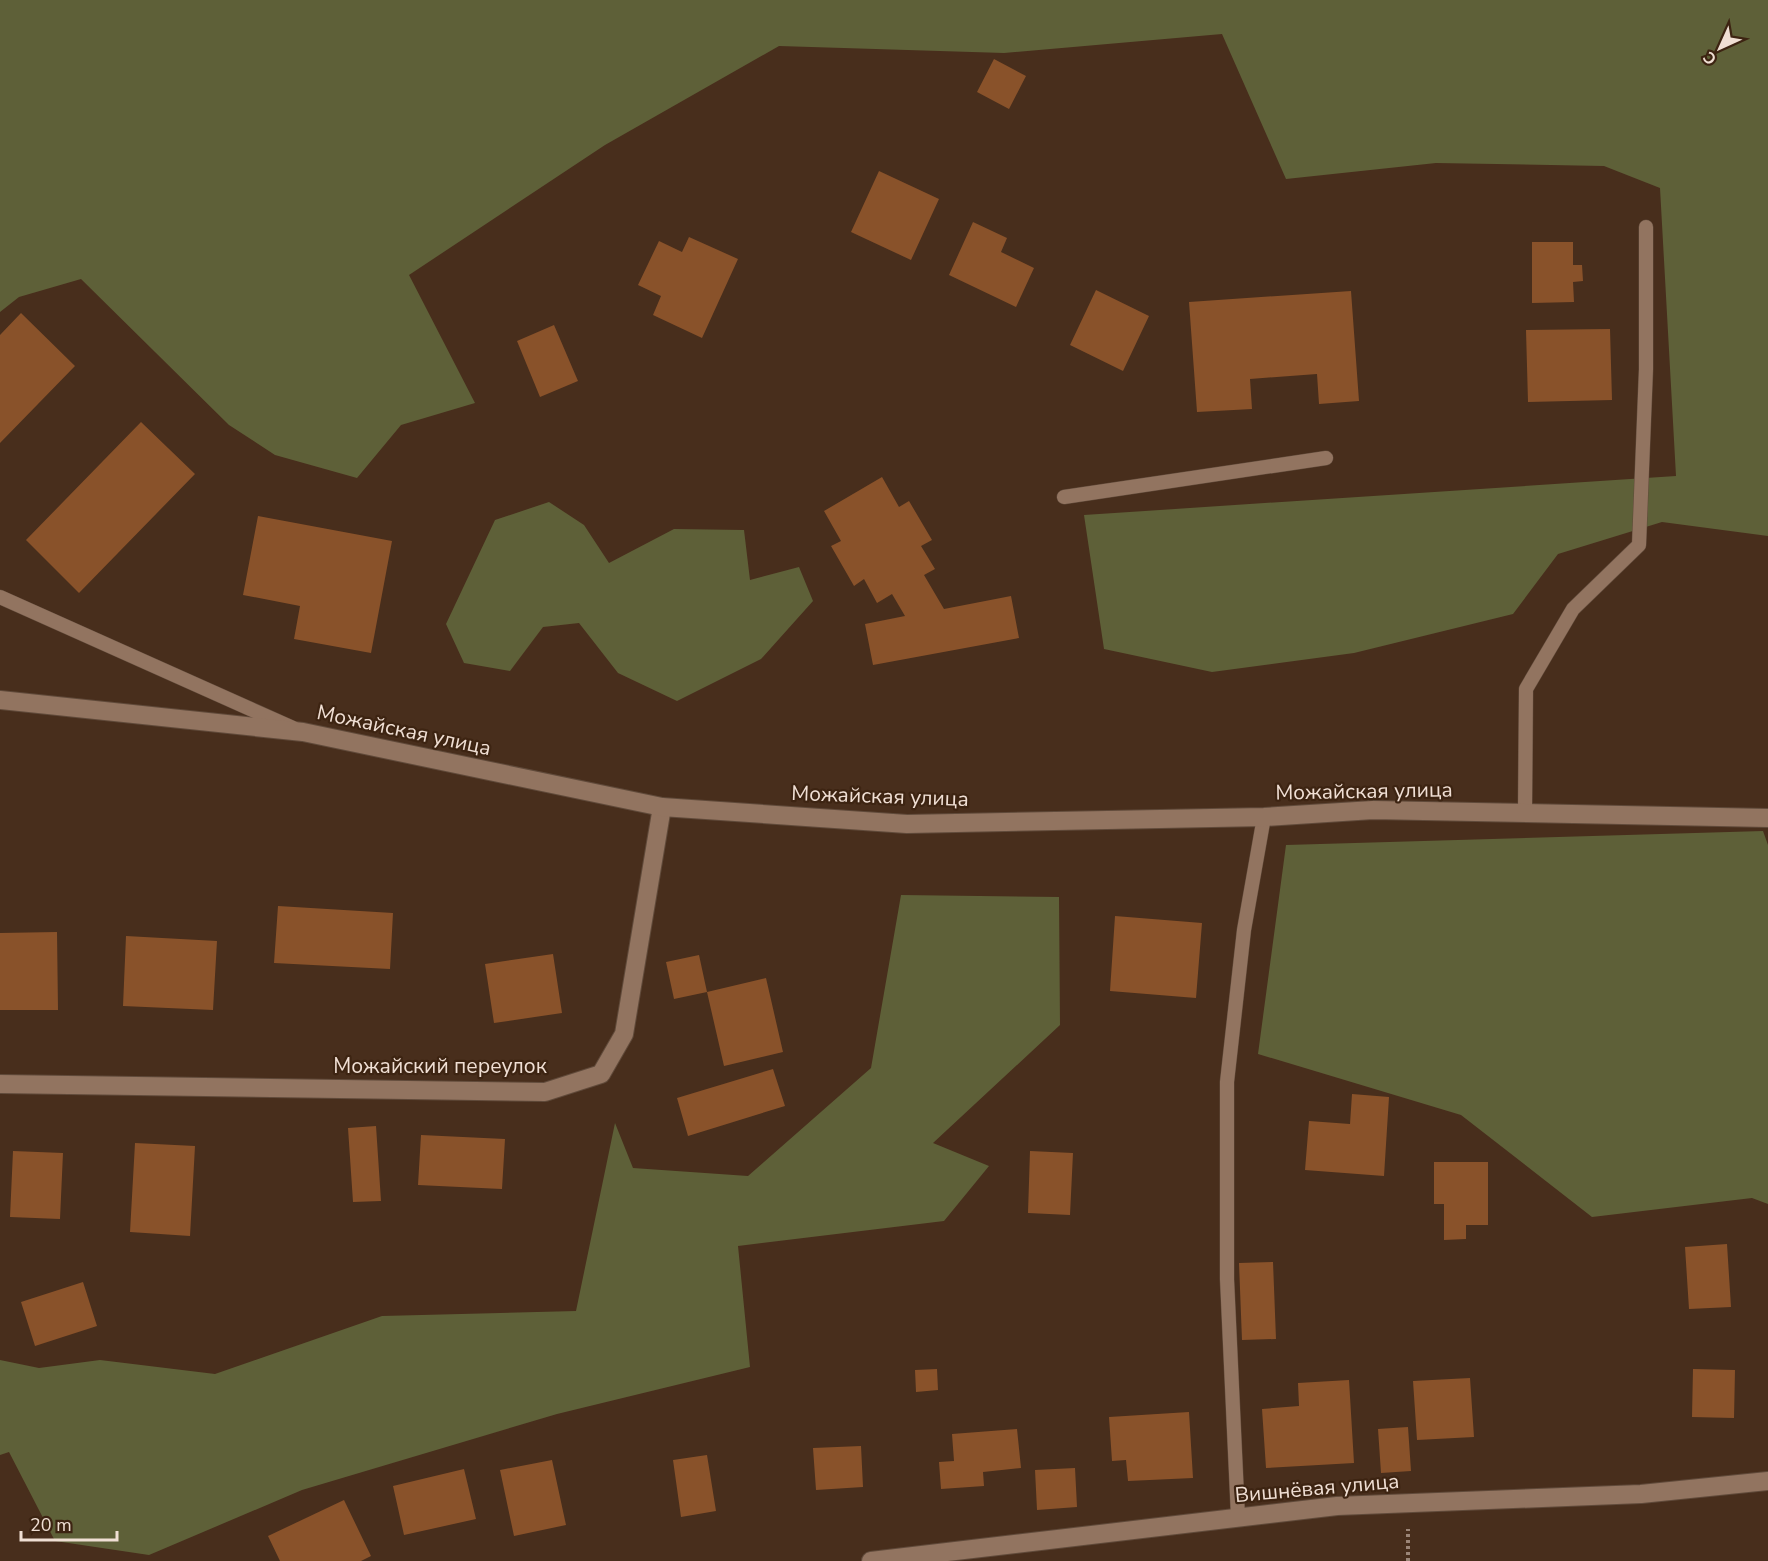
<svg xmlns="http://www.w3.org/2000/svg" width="1768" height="1561" viewBox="0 0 1768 1561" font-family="'Nunito Sans',sans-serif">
	<rect width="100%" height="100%" fill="#482e1c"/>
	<path fill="#5e6038" d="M 0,0 L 1768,0 L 1768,536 L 1662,522 L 1558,554 L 1513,614 L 1354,653 L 1212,672 L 1104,649 L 1084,515 L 1676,476 L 1660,188 L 1604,166 L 1436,163 L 1286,179 L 1222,34 L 1004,53 L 779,46 L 605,145 L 409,275 L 475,403 L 401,425 L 357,478 L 275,455 L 229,425 L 81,279 L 19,297 L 0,312 Z
		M 549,502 L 584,525 L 609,563 L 674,529 L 744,530 L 750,580 L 799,567 L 813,601 L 761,659 L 677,701 L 618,673 L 579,623 L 543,627 L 510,671 L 464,663 L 446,624 L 495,520 Z
		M 1763,831 L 1768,845 L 1768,1204 L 1752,1198 L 1592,1217 L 1461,1115 L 1258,1054 L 1286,845 Z
		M 901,895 L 1059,897 L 1060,1025 L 933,1143 L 989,1166 L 944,1221 L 738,1246 L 750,1367 L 557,1414 L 302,1490 L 149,1555 L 55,1541 L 9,1452 L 0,1455 L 0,1360 L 39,1368 L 100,1360 L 215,1374 L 382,1316 L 576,1311 L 615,1123 L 633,1168 L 748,1176 L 871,1068 Z"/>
	<path fill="#89522a" d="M 994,59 L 1026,76 L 1009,109 L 977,92 Z
		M 879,171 L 939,199 L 911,260 L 851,232 Z
		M 973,222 L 1007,238 L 1001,252 L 1034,268 L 1016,307 L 949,275 Z
		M 689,237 L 738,259 L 702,338 L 653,315 L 661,296 L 638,285 L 659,241 L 682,252 Z
		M 1532,242 L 1573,242 L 1573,265 L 1582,265 L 1583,281 L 1573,282 L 1574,302 L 1532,303 Z
		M 1096,290 L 1149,316 L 1123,371 L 1070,345 Z
		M 1351,291 L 1359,401 L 1319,404 L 1317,374 L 1250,379 L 1252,409 L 1197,412 L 1189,302 Z
		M 21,313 L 75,366 L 0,443 L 0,335 Z
		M 554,325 L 578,381 L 540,397 L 517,341 Z
		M 1610,329 L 1612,400 L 1528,402 L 1526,330 Z
		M 141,422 L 195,474 L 79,593 L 26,540 Z
		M 882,477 L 899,507 L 909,501 L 932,540 L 921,546 L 935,569 L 924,575 L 944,609 L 1011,596 L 1019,638 L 873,665 L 865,624 L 905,616 L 892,594 L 877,603 L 864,579 L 854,586 L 831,546 L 841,541 L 824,511 Z
		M 258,516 L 392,541 L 371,653 L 294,639 L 300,606 L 243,595 Z
		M 278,906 L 393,913 L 390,969 L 274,963 Z
		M 1115,916 L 1202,923 L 1196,998 L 1110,991 Z
		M 57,932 L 58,1010 L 0,1010 L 0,933 Z
		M 126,936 L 217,941 L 213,1010 L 123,1006 Z
		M 553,954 L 562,1013 L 494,1023 L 485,964 Z
		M 699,955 L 707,992 L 766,978 L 783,1052 L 724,1066 L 707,992 L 674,999 L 666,962 Z
		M 773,1069 L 785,1106 L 688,1136 L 677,1098 Z
		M 1352,1094 L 1389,1097 L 1384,1176 L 1305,1170 L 1309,1121 L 1350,1124 Z
		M 376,1126 L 381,1201 L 353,1202 L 348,1128 Z
		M 421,1135 L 505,1139 L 502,1189 L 418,1185 Z
		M 135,1143 L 195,1146 L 190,1236 L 130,1232 Z
		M 13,1151 L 63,1153 L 60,1219 L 10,1217 Z
		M 1030,1151 L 1073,1153 L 1070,1215 L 1028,1213 Z
		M 1434,1162 L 1488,1162 L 1488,1225 L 1466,1225 L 1466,1239 L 1444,1240 L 1444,1204 L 1434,1204 Z
		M 1727,1244 L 1731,1307 L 1689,1309 L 1685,1247 Z
		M 1273,1262 L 1276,1339 L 1242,1340 L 1239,1263 Z
		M 83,1282 L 97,1326 L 35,1346 L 21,1302 Z
		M 937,1369 L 938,1390 L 916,1392 L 915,1370 Z
		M 1693,1369 L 1735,1370 L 1734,1418 L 1692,1417 Z
		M 1470,1378 L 1474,1437 L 1417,1440 L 1413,1381 Z
		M 1349,1380 L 1354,1463 L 1266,1468 L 1262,1409 L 1299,1406 L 1298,1383 Z
		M 1189,1412 L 1193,1478 L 1128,1481 L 1126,1460 L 1112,1461 L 1109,1417 Z
		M 1408,1427 L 1411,1471 L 1381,1473 L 1378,1429 Z
		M 1017,1429 L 1021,1468 L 983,1472 L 984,1486 L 941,1489 L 939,1462 L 954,1461 L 952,1434 Z
		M 861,1446 L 863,1487 L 816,1490 L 813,1448 Z
		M 707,1455 L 716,1511 L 681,1517 L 673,1460 Z
		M 552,1460 L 566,1525 L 514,1536 L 500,1470 Z
		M 1075,1468 L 1077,1507 L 1037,1510 L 1035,1470 Z
		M 464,1469 L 476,1519 L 404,1535 L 393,1486 Z
		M 344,1500 L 371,1556 L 361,1561 L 280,1561 L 268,1536 Z"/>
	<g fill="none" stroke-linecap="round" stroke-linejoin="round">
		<defs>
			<path id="lane" d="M 1064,497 L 1326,458
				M 0,597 L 293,728
				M 1525,813 L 1526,689 L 1573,609 L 1639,545 L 1646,369 L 1646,227
				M 1238,1517 L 1227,1279 L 1227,1082 L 1244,930 L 1264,817"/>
			<path id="street" d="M 0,1084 L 545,1092 L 601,1074 L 624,1034 L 662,807
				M 871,1561 L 1337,1506 L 1641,1494 L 1768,1481"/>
			<path id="secondary" d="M 0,700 L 303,732 L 662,807 L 907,824 L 1264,817 L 1373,810 L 1768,818"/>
		</defs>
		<use href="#lane" stroke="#604a3a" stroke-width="15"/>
		<use href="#street" stroke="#604a3a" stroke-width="20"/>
		<use href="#secondary" stroke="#604a3a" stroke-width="20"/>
		<path stroke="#9b8577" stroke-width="4" stroke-dasharray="3 3" stroke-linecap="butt" d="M 1408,1561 L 1408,1529"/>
		<use href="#lane" stroke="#927460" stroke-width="14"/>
		<use href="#street" stroke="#927460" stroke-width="18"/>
		<use href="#secondary" stroke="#927460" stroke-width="18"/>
	</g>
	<g text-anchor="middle" stroke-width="4.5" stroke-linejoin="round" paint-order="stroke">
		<g font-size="21" fill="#f0dfd4" stroke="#3d2412">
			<text transform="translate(404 730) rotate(12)" y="7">Можайская улица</text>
			<text transform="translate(1364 791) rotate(-1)" y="7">Можайская улица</text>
			<text transform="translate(880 796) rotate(2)" y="7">Можайская улица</text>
			<text x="440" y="1073">Можайский переулок</text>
			<text transform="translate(1317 1488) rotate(-5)" y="7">Вишнёвая улица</text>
		</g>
	</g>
	<g transform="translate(1720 48) rotate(225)" stroke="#3d2412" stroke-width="4.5" paint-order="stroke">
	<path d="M0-4.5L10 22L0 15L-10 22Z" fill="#f0dfd4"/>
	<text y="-9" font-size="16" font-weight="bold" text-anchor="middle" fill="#f0dfd4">С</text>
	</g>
	<path d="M21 1531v9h96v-9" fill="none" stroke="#f0dfd4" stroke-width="3"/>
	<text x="30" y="1531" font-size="18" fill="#f0dfd4" stroke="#3d2412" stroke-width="4.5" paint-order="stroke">20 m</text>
</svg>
